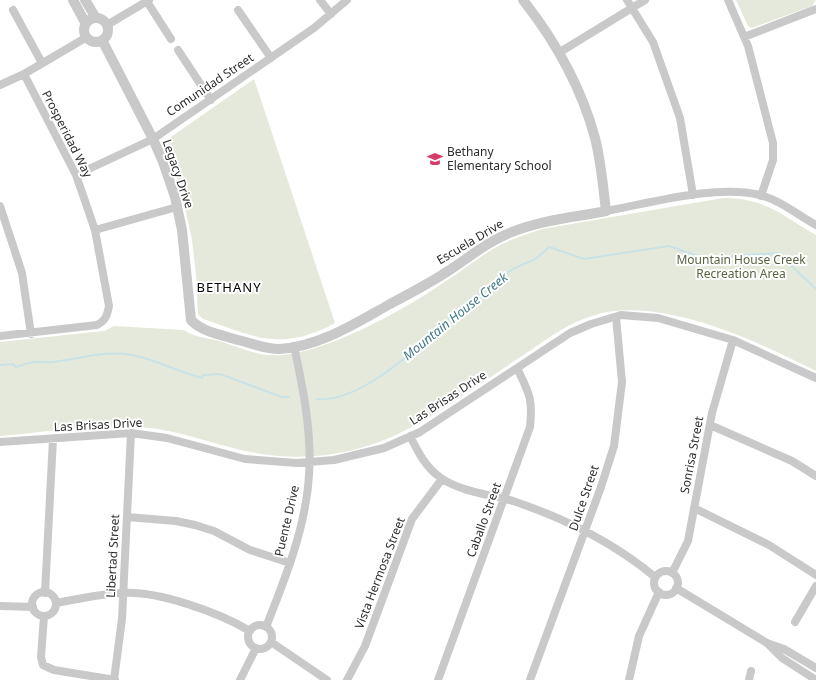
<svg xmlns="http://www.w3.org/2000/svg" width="816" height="680" viewBox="0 0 816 680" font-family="'Noto Sans',sans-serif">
	<rect width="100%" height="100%" fill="#fff"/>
	<path fill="#e5e9db" d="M 736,0 L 816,0 L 812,6 L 752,28 L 748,26 Z
		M 254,79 L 335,323 C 327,328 319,331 310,334 C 270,348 240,331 203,319 L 198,314 L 196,275 L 192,240 L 180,185 L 166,146 L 168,139 Z
		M 723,198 C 766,198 781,215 816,235 L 816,371 C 757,341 658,294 592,316 C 569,323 548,338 528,352 C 505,367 482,383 459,398 C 417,426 383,446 333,454 C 301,459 268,457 237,449 C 211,443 184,433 157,429 C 106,422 51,432 0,436 L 0,342 L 104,331 L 114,326 L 184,330 C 195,338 210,338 223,342 C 237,347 252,353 267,355 C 316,360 406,309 446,281 C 465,269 482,254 502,244 C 515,238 528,234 542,229 Z"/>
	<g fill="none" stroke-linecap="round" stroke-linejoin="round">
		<path stroke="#c8e2e7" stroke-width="2" d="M 0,365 L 13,364 L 16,367 C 22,365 28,363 34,362 C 40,361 47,363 53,362 C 79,359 106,350 132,355 C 158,360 178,372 202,378 L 203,375 L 220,374 L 282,397 L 289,397
			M 317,399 C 370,404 443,321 483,291 C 492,284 501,277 510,271 C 518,266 527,263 535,259 C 540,256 545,251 549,247 L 584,259 L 669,246 L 710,260 L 747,255 L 778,253 L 816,289"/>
		<path stroke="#c9c9c9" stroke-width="8" d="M 146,0 L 171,39
			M 320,0 L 331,14
			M 627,0 L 653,42 L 680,118 L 693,195
			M 728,0 L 748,46 L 773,143 L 773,160 L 761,196
			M 13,10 L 42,63
			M 238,10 L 271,58
			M 107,25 L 149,0
			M 744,37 L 816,9
			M 178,50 L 211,100
			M 560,52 L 645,0
			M 0,85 L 24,74 L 87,37
			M 76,175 L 153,139 L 314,28 L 347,0
			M 0,206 L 22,273 L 31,334
			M 606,211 C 651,203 716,184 760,195 C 780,200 798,215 816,225
			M 95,230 L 177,207
			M 0,336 L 97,325 C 106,320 107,316 109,306 L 95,230 L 76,175 L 24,74
			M 710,425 L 792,461 L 816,476
			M 410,436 C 418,452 426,468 441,478 C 463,493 491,494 516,502 C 566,519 614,543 655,577
			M 0,442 L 131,433 L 167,438 L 245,459 L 297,463 L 334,460 L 384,448 L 420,432 L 570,333 L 591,324 L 621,315 L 658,318 L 733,340 L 816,378
			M 694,508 L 769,545 L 816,575
			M 127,517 L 176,521 L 195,525 L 214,531 L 250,550 L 290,563
			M654 583a12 12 0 1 1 24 0a12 12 0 1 1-24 0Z
			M 672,573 L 688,541 L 712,413 L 733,340
			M 676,588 L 767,643 L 782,658 L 816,680
			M32 604a12 12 0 1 1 24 0a12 12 0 1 1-24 0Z
			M 45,593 L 53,439
			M 56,603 C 78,599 100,594 122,593 C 157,590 220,613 250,631
			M 0,606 L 33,607
			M 44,616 L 41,657 L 43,665 L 54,670 L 115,680
			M 795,622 L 816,586
			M248 637a12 12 0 1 1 24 0a12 12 0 1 1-24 0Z
			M 266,627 C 285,579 306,527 309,475 C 312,432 303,388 294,346
			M 271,642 L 327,680
			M 767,643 L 784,649 L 816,668
			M 114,680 L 122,619 L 131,433
			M 240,680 L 256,648
			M 347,680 L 365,646 L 412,519 L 442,479
			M 438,680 L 530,427 C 533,398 529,393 517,368
			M 530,680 L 601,487 L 614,446 L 622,382 L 616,317
			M 629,680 L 639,636 L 659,592
			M 749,680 L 751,671"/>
		<path stroke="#c9c9c9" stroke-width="10" d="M 73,0 L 86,24
			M 85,0 L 96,18
			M84 30a12 12 0 1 1 24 0a12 12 0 1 1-24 0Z
			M 102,40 L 153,139 L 163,162 L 175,197 L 182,230 L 191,320 C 202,332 222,335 238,340 C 251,343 265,349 279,349 C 319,347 356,323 390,304 C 409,294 428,284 445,273 C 467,259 488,241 512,232 C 542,220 576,217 606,211 C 603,186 601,161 595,138 C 581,86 556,42 523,0"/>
	</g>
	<defs>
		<symbol id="school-bare" viewBox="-9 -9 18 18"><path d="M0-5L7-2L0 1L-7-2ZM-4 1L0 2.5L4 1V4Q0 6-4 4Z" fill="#d53c67" stroke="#fff" stroke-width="2.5" paint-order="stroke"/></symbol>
	</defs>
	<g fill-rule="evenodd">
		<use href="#school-bare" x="424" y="148" width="22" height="22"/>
	</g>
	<g text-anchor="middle" stroke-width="4" stroke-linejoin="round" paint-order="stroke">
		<g font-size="12" fill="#2c2c2c" stroke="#fff">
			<text transform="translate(210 85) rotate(-34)" y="4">Comunidad Street</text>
			<text transform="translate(67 134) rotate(63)" y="4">Prosperidad Way</text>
			<text transform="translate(178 174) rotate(71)" y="4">Legacy Drive</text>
			<text transform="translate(470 242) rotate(-31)" y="4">Escuela Drive</text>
			<text transform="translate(448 398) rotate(-33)" y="4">Las Brisas Drive</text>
			<text transform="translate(98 425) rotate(-3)" y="4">Las Brisas Drive</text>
			<text transform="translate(692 455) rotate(-79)" y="4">Sonrisa Street</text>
			<text transform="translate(584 498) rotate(-71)" y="4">Dulce Street</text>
			<text transform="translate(484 520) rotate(-70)" y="4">Caballo Street</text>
			<text transform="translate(287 521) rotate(-77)" y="4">Puente Drive</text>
			<text transform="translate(113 556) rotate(-87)" y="4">Libertad Street</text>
			<text transform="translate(380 573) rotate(-69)" y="4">Vista Hermosa Street</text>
		</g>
		<g font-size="12" fill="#2c2c2c" stroke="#fff" text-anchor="start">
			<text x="447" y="156">Bethany<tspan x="447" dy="14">Elementary School</tspan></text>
		</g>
		<g font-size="12" fill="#57633e" stroke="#fff">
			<text x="741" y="264">Mountain House Creek<tspan x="741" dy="14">Recreation Area</tspan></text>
		</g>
		<g font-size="13" letter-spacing="1" fill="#000" stroke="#fff">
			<text x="229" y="292">BETHANY</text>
		</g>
		<g font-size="13" font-style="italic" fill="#427a86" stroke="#fff">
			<text transform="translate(455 316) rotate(-39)" y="5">Mountain House Creek</text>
		</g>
	</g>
</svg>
